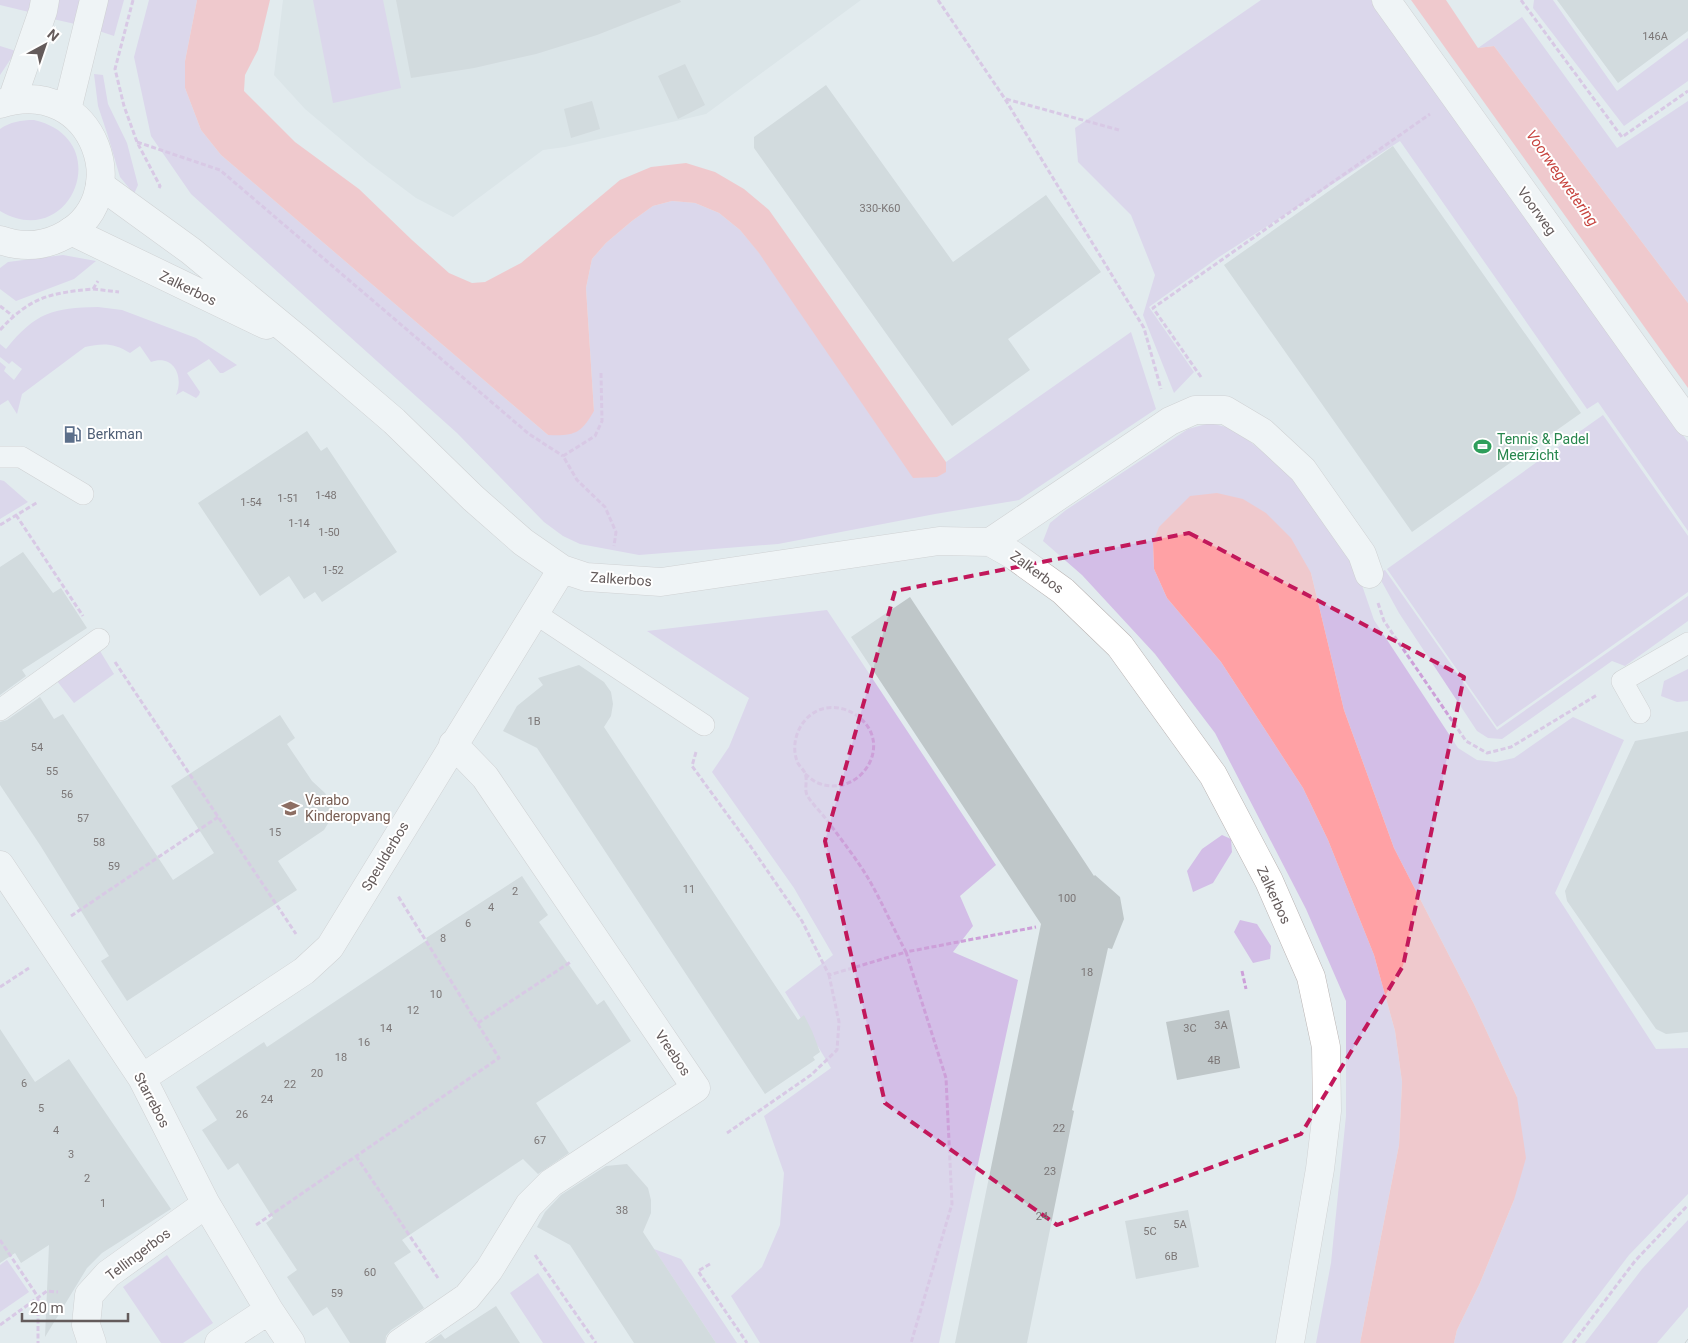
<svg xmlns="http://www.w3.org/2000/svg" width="1688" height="1343" viewBox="0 0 1688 1343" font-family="Roboto,sans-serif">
	<rect width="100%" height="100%" fill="#e2ebee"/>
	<path fill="#d3dde0" d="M 283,0 L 861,0 L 706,114 L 565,147 L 543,150 L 453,217 L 416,198 L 368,162 L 305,109 L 274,75 Z"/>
	<path fill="#d3bee7" d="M 0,0 L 32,0 L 29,12 L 0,5 Z
		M 57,0 L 80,0 L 75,24 L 53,19 Z
		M 106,0 L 124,0 L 114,36 L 99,31 Z
		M 149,0 L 197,0 L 185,61 L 185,88 L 201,130 L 221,155 L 548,435 L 594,411 L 586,288 L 592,259 L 606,243 L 632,221 L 653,206 L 672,201 L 695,203 L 719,213 L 740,230 L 945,472 L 946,462 L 1131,332 L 1156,409 L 1019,500 L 935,514 L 778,544 L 639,555 L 580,544 L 563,536 L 544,522 L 457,433 L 191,194 L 151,136 L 134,57 Z
		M 313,0 L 383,0 L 401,88 L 333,103 Z
		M 1261,0 L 1371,0 L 1688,442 L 1688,531 L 1598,402 L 1587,409 L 1400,141 L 1219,257 L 1149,307 L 1194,372 L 1174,393 L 1143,315 L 1155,275 L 1131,215 L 1078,162 L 1075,128 Z
		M 1534,0 L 1553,0 L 1617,91 L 1688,38 L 1688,81 L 1624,126 L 1533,8 Z
		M 1522,17 L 1617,148 L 1688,101 L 1688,303 L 1494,46 L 1478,48 Z
		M 0,46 L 16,51 L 0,75 Z
		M 94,74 L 103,75 L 108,104 L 127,143 L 138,185 L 134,194 L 120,177 L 108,136 L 98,106 Z
		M 34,120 C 117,139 71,253 0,211 L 0,129 C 10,122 21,120 34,120 Z
		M 63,255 L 96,261 L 74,279 L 16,301 L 0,289 L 0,268 L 8,262 Z
		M 98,307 L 122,310 L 196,338 L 237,365 L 223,373 L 220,373 L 209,359 L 187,373 L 200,392 L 199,395 L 196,398 L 183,391 L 176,395 C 184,377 174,354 151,362 L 140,346 L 130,353 C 114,343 103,343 85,347 L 22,394 L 17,414 L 8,400 L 0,405 L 0,362 L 6,367 L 4,371 L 14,380 L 22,369 L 12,361 L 9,364 L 0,357 L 0,344 L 6,349 C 36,312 53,308 98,307 Z
		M 1603,415 L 1688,536 L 1688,592 L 1497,727 L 1387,569 Z
		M 1210,423 L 1234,429 L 1277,463 L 1296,482 L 1355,565 L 1374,620 L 1458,748 L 1477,760 L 1496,762 L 1514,758 L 1573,717 L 1624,740 L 1555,893 L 1656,1049 L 1688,1048 L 1688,1194 L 1629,1255 L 1562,1343 L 1454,1343 L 1457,1330 L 1480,1283 L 1514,1200 L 1517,1097 L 1474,1004 L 1394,848 L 1344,710 L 1311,573 L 1153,543 L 1154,569 L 1167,598 L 1221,662 L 1303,788 L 1328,840 L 1374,955 L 1395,1031 L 1402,1082 L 1399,1145 L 1360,1343 L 1316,1343 L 1331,1263 L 1346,1116 L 1346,1001 L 1306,909 L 1215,733 L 1155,654 L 1082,575 L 1043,541 L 1050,523 L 1066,510 L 1188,429 Z
		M 0,480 L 4,481 L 28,502 L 0,519 Z
		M 1385,570 L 1497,730 L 1688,596 L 1688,621 L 1625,666 L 1612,661 L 1502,739 L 1488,738 L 1477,731 L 1399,613 L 1377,573 Z
		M 827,610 L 996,865 L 960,896 L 973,926 L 953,952 L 1018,980 L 939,1343 L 760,1343 L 731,1296 L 762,1267 L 780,1225 L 784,1173 L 764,1116 L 831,1068 L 785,992 L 833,955 L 794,888 L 712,772 L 729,747 L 749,698 L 647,631 Z
		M 97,646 L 114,674 L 74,703 L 54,677 Z
		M 1688,669 L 1688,701 L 1677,702 L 1661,696 L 1664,681 Z
		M 1222,835 L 1231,839 L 1232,852 L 1213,883 L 1193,892 L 1187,871 L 1202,849 Z
		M 1240,920 L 1257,924 L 1271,946 L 1270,959 L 1253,963 L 1234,932 Z
		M 1688,1220 L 1688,1307 L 1657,1343 L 1585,1343 L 1642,1269 Z
		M 654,1249 L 681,1259 L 737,1343 L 716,1343 Z
		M 167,1255 L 213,1323 L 183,1343 L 161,1343 L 123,1287 Z
		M 7,1260 L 29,1292 L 0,1312 L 0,1265 Z
		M 538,1273 L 585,1343 L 543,1343 L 510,1293 Z"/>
	<path fill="#ffa1a5" d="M 197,0 L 270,0 L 258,50 L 245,75 L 244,91 L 295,142 L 359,189 L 412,240 L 449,273 L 472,283 L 485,282 L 521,263 L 620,180 L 651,167 L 686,163 L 715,172 L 744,189 L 769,210 L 786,234 L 946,462 L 946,472 L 937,477 L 913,478 L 759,253 L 740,230 L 719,213 L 695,203 L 672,201 L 653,206 L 632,221 L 606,243 L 592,259 L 586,288 L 594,411 C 581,434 574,436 548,435 L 221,155 L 201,130 L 185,88 L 185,61 Z
		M 1411,0 L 1446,0 L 1478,48 L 1494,46 L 1688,303 L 1688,388 Z
		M 1217,493 L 1243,499 L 1266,513 L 1291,538 L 1311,573 L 1344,710 L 1394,848 L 1474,1004 L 1517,1097 L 1526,1158 L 1514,1200 L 1480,1283 L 1457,1330 L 1454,1343 L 1360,1343 L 1399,1145 L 1402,1082 L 1395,1031 L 1374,955 L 1328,840 L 1303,788 L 1221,662 L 1167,598 L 1154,569 L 1153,543 L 1159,527 L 1190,496 Z"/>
	<path fill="#bfc7c9" d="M 396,0 L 680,0 L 681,2 L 597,35 L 536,54 L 474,68 L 411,78 Z
		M 1557,0 L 1688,0 L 1688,31 L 1618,83 Z
		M 685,64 L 705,105 L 678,119 L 658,76 Z
		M 826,85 L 953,262 L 1046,195 L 1101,272 L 1008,339 L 1030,370 L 952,426 L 754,148 L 754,137 Z
		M 592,101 L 600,129 L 571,138 L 564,109 Z
		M 1393,146 L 1581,413 L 1412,532 L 1224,265 Z
		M 307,431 L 321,451 L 327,447 L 397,552 L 322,602 L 315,592 L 304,599 L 289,576 L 260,596 L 198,503 Z
		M 23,552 L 53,593 L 61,588 L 87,628 L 22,670 L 26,676 L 0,695 L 0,567 Z
		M 910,597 L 1094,876 L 1095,875 L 1120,897 L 1124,919 L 1112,949 L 1108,948 L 1072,1110 L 1074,1111 L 1027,1343 L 955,1343 L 1041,924 L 851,637 Z
		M 579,665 L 604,682 L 611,692 L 613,704 L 611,716 L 604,727 L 798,1020 L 804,1015 L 812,1031 L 820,1052 L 813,1057 L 815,1060 L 765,1094 L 537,748 L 503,731 L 517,706 L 543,685 L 538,678 Z
		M 40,697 L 54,719 L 63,714 L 173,880 L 214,853 L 171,786 L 280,715 L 295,738 L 287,744 L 312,781 L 325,793 L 332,806 L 332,817 L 324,830 L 278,861 L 297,890 L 127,1001 L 101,961 L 109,956 L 40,845 L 0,785 L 0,722 L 7,720 Z
		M 1688,731 L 1688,1032 L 1666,1034 L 1656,1029 L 1567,901 L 1565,891 L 1635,741 Z
		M 522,876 L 548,915 L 539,922 L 597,1005 L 604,1000 L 631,1041 L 536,1103 L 569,1153 L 538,1174 L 523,1159 L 402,1240 L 411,1252 L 394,1263 L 424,1308 L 391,1330 L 386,1336 L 385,1343 L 350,1343 L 327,1307 L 313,1316 L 287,1277 L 297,1270 L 266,1223 L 273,1218 L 238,1163 L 228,1170 L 202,1130 L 217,1120 L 196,1087 L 264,1042 L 267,1047 L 427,940 L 426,938 Z
		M 1229,1010 L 1240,1068 L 1177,1080 L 1166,1022 Z
		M 0,1029 L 35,1082 L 69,1059 L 171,1209 L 102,1253 L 87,1268 L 45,1337 L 49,1245 L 21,1263 L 15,1253 L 0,1263 Z
		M 627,1164 L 648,1188 L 651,1200 L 651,1213 L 643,1232 L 716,1343 L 634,1343 L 570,1245 L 537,1227 L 545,1212 L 561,1195 L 606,1166 Z
		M 1188,1210 L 1199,1267 L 1136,1279 L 1125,1221 Z
		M 496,1306 L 520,1343 L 428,1343 L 441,1334 L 445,1339 Z"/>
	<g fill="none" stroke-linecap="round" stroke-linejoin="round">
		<defs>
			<path id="service" d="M 0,457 L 21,457 L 83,494
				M 536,614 L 704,725
				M 0,710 L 99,639
				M 1640,713 L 1622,681 L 1688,643"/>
			<path id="minor" d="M 1386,0 L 1688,422
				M 100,185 L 191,251 L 304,344 L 394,421 L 473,498 L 523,542 L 562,569 L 586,577 L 661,582 L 939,541 L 990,542 L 1013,555 L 1063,591 L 1120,646 L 1213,775 L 1269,881 L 1311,977 L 1326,1047 L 1327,1111 L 1320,1169 L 1290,1343
				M 71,231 L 266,325
				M 990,542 L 1170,421 L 1195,410 L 1225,410 L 1262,432 L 1303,470 L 1362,554 L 1369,574
				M 0,865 L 142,1078 L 206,1204 L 269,1310 L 291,1343
				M 142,1078 L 304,971 L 330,947 L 562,569
				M 92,1343 L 86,1325 L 89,1295 L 108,1274 L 206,1204
				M 219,1343 L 269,1310
				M 400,1343 L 467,1297 L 489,1270 L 529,1205 L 551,1183 L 696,1088 L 485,777 L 453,744"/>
			<path id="tertiary" d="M 12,100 L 43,11 L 45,0
				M 0,104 C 95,73 139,202 59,238 C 40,247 20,247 0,240
				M 67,110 L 94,0"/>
		</defs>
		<use href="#service" stroke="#bab4b3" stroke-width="22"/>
		<use href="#minor" stroke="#bab4b3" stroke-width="29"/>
		<use href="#tertiary" stroke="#bab4b3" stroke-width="29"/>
		<path stroke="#cda0d9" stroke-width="3" stroke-dasharray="5 2.5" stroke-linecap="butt" d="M 133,0 L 115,69 L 124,106 L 137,142 L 160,186 L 159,188
			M 938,0 L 1005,99 L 1144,328 L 1161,389
			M 1521,0 L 1622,137 L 1688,91
			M 1006,99 L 1119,130
			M 137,142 L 220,170 L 529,434 L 563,456
			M 93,289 L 119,292
			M 0,306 L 13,316
			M 0,330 C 30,297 50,293 93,289 L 98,281
			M 601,373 L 602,421 L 595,436 L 563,456 L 577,480 L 605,507 L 616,532 L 614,546
			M 1201,377 L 1153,308 L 1430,114
			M 16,515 L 83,616
			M 0,525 L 38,502
			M 1378,603 L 1384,621 L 1466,741 L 1487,753 L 1511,747 L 1597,695
			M 115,662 L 296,934
			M 696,752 L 692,766 L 751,847 L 802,921 L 829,975 L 906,952 L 946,1078 L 952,1204 L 911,1343
			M 805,774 C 809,777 813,781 818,783 C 859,799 893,747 861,719 C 851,710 839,706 826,708 C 803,712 789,739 797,761 C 798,765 803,769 805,773 C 808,780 804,789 807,795 C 812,804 820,811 826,819 C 840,838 856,858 868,878 C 882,902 893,928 906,952 L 1036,927
			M 71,916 L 218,817
			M 1242,971 L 1246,989
			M 0,987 L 29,968
			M 478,1023 L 572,961
			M 727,1133 L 811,1075 L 837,1050 L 839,1022 L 829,975
			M 356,1156 L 438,1278
			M 256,1225 L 499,1058 L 398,896
			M 0,1240 L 38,1297 L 38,1343
			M 535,1255 L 596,1343
			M 710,1264 L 698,1271 L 747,1343
			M 0,1325 L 47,1291 L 58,1292
			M 1573,1343 L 1635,1261 L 1688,1205"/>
		<use href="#service" stroke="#fff" stroke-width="21"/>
		<use href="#minor" stroke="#fff" stroke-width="28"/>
		<use href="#tertiary" stroke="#fff" stroke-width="28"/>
		<path stroke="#b4b2b2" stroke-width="1" d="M 1685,1343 L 1688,1339"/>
	</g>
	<path d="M0 0H1688V1343H0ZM 1189,533 L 1464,677 L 1403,966 L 1301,1134 L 1057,1225 L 885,1103 L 825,841 L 895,591 Z" fill="#e2ebee" fill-opacity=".55" fill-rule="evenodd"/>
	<path fill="none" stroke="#c2185b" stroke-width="4" stroke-dasharray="10 6" stroke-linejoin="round" d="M 1189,533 L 1464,677 L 1403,966 L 1301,1134 L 1057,1225 L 885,1103 L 825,841 L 895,591 Z"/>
	<defs>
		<symbol id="fuel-bare" viewBox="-9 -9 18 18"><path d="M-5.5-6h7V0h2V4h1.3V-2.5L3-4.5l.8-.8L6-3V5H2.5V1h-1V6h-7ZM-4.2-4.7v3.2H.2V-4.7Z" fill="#5c6f8a" stroke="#fff" stroke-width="2.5" paint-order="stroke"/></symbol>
		<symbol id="stadium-bare" viewBox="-9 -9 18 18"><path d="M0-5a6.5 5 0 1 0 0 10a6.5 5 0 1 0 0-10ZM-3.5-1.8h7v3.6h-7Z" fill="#2e9e5b" stroke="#fff" stroke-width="2.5" paint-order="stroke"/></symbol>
		<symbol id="school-bare" viewBox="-9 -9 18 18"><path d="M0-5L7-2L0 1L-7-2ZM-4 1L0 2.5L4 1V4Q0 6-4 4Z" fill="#8d6e63" stroke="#fff" stroke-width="2.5" paint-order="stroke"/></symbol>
	</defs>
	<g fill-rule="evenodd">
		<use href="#fuel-bare" x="60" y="422" width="25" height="25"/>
		<use href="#stadium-bare" x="1470" y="434" width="25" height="25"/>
		<use href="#school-bare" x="278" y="796" width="25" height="25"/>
	</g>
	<g text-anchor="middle" stroke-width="4" stroke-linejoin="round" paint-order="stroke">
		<g font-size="11" fill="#7b7676">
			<text x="1655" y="40">146A</text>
			<text x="880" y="212">330-K60</text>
			<text x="326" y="499">1-48</text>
			<text x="288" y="502">1-51</text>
			<text x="251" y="506">1-54</text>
			<text x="299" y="527">1-14</text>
			<text x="329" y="536">1-50</text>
			<text x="333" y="574">1-52</text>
			<text x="534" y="725">1B</text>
			<text x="37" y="751">54</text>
			<text x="52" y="775">55</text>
			<text x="67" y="798">56</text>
			<text x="83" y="822">57</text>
			<text x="275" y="836">15</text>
			<text x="99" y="846">58</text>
			<text x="114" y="870">59</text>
			<text x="689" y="893">11</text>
			<text x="515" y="895">2</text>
			<text x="1067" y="902">100</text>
			<text x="491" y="911">4</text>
			<text x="468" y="927">6</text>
			<text x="443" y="942">8</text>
			<text x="1087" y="976">18</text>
			<text x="436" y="998">10</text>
			<text x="413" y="1014">12</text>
			<text x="1221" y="1029">3A</text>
			<text x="386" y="1032">14</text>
			<text x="1190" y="1032">3C</text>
			<text x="364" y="1046">16</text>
			<text x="341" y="1061">18</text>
			<text x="1214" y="1064">4B</text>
			<text x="317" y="1077">20</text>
			<text x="24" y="1087">6</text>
			<text x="290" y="1088">22</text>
			<text x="267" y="1103">24</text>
			<text x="41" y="1112">5</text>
			<text x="242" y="1118">26</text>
			<text x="1059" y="1132">22</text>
			<text x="56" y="1134">4</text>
			<text x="540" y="1144">67</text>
			<text x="71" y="1158">3</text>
			<text x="1050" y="1175">23</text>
			<text x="87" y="1182">2</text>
			<text x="103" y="1207">1</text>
			<text x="622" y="1214">38</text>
			<text x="1042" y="1220">24</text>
			<text x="1180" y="1228">5A</text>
			<text x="1150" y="1235">5C</text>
			<text x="1171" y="1260">6B</text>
			<text x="370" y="1276">60</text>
			<text x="337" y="1297">59</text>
		</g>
		<g font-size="14" fill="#645b5b" stroke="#fff">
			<text transform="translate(1537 211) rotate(54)" y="5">Voorweg</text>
			<text transform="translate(188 288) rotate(26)" y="5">Zalkerbos</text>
			<text transform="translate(1037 572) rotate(36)" y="5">Zalkerbos</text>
			<text transform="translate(621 579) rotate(4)" y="5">Zalkerbos</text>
			<text transform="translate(385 856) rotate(-59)" y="5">Speulderbos</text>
			<text transform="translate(1274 895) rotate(65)" y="5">Zalkerbos</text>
			<text transform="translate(673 1053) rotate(56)" y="5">Vreebos</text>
			<text transform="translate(152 1100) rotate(62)" y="5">Starrebos</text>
			<text transform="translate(138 1254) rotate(-37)" y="5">Tellingerbos</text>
		</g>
		<g font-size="14" fill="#4e5e75" stroke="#fff" text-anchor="start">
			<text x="87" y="439">Berkman</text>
		</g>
		<g font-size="14" fill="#27864d" stroke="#fff" text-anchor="start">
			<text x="1497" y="444">Tennis &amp; Padel<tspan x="1497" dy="16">Meerzicht</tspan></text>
		</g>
		<g font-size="14" fill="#785e54" stroke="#fff" text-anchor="start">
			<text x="305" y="805">Varabo<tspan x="305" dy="16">Kinderopvang</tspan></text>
		</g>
		<g font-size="15" font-style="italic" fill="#c7443f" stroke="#fff">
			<text transform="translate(1562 178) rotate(55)" y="5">Voorwegwetering</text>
		</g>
	</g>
	<g transform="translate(45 45) rotate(40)" stroke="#ffffff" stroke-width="4" paint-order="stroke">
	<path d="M0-4L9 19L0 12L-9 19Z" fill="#645b5b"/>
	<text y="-8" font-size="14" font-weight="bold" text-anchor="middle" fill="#645b5b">N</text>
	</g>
	<path d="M22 1313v8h106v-8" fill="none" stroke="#645b5b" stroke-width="2.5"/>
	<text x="30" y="1313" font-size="15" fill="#645b5b" stroke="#ffffff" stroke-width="4" paint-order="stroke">20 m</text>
</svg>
